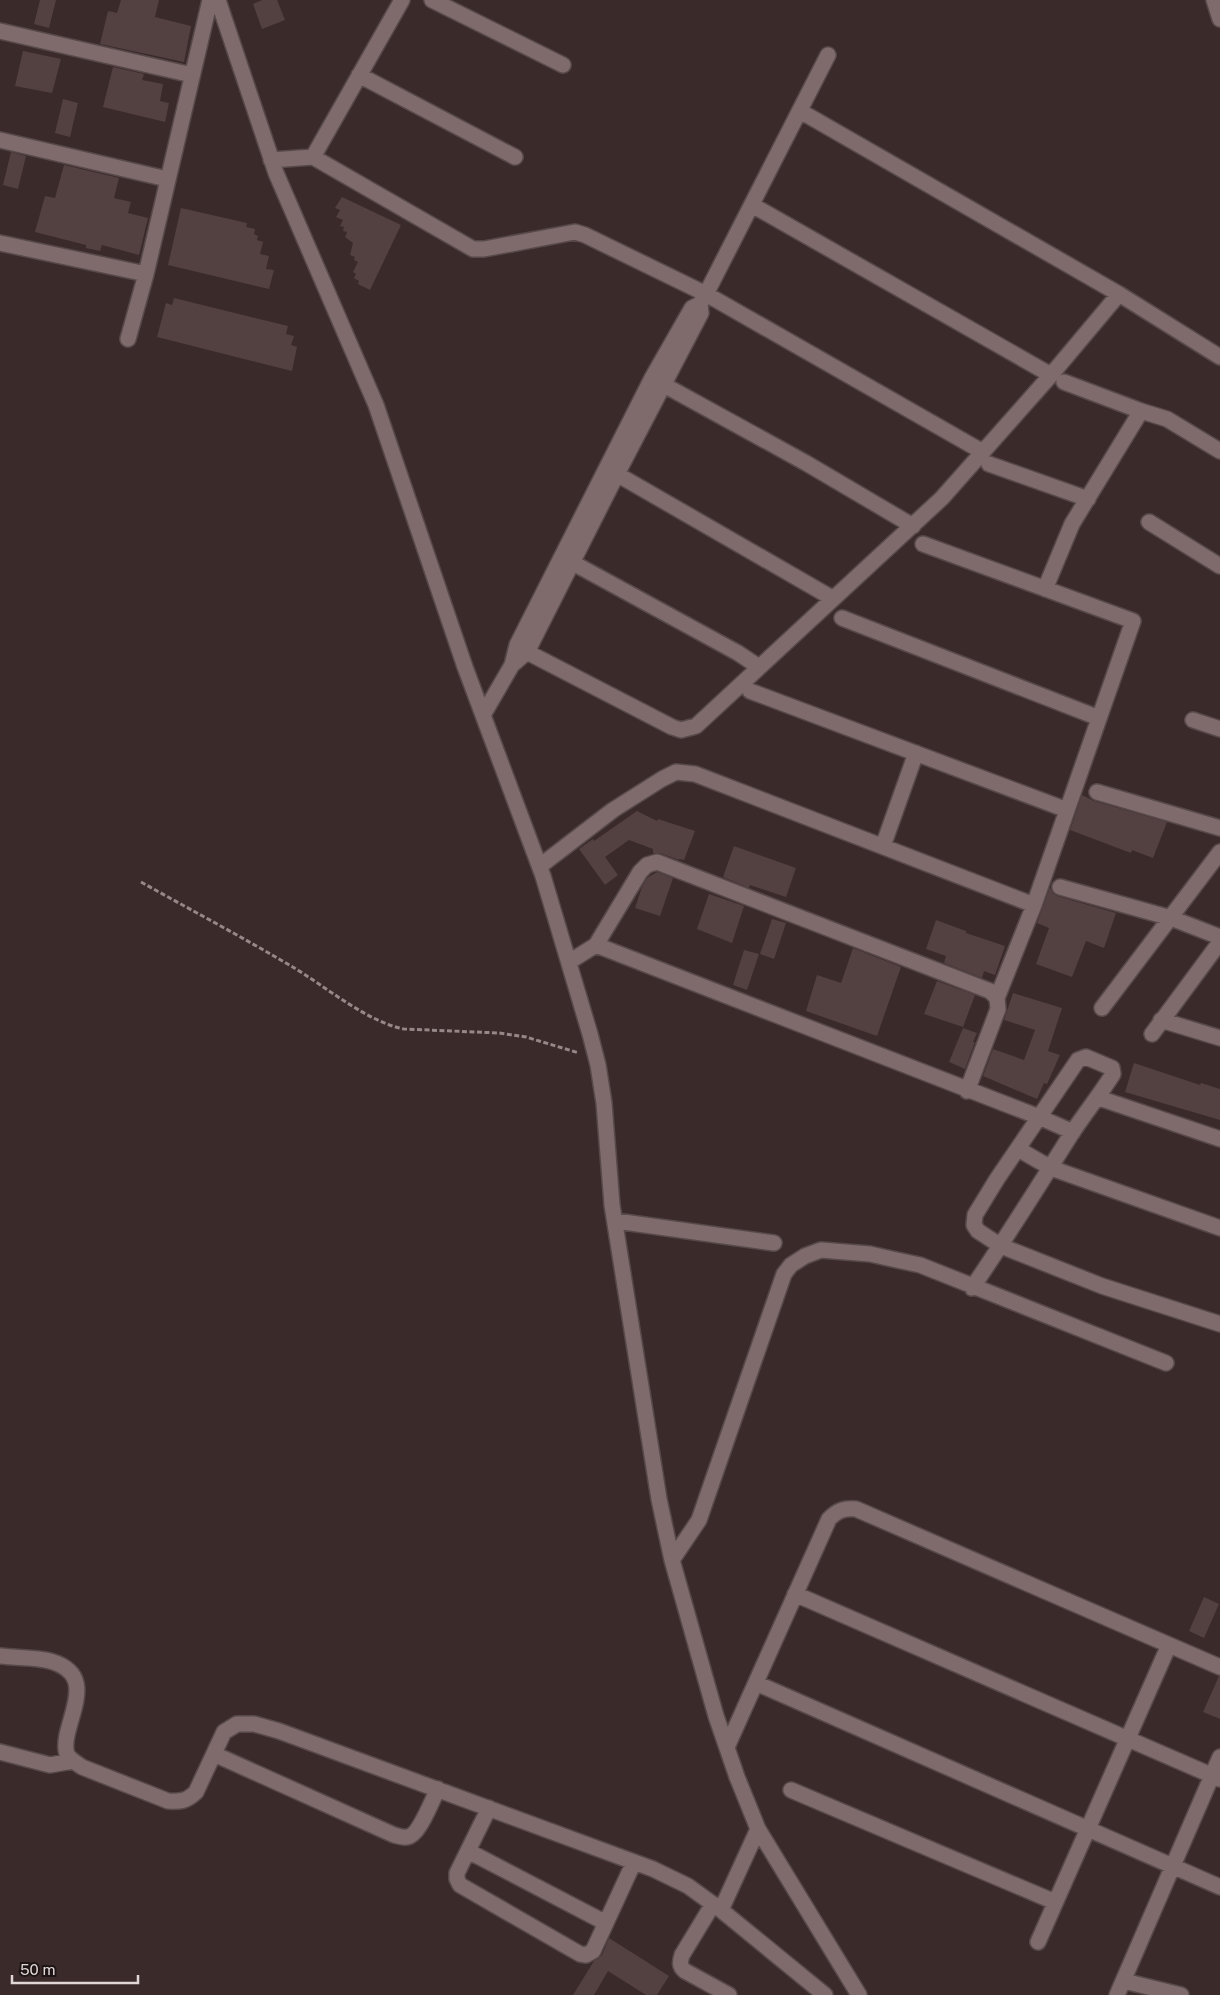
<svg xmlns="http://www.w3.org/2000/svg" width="1220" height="1995" viewBox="0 0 1220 1995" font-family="'Public Sans',sans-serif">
	<rect width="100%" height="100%" fill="#3b2a2a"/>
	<path fill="#534141" d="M 40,0 L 56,0 L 49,28 L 34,24 Z
		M 121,0 L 159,0 L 155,17 L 191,26 L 184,62 L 100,44 L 108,11 L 117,13 Z
		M 262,0 L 277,0 L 285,20 L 262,29 L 253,4 Z
		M 23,51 L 61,59 L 52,93 L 15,86 Z
		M 113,67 L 144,74 L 142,80 L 163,84 L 160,101 L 169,103 L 165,122 L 103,107 Z
		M 63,99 L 78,103 L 70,137 L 55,133 Z
		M 11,152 L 26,156 L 18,189 L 3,185 Z
		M 64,165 L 119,178 L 114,198 L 131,202 L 128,213 L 148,218 L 139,255 L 102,245 L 100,251 L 86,248 L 86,245 L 35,232 L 45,196 L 55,198 Z
		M 342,197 L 401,225 L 370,290 L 358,284 L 359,281 L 354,278 L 356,274 L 353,272 L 358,262 L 354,260 L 355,257 L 350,255 L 353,243 L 345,237 L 347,232 L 343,231 L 344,227 L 340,226 L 343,220 L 336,217 L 340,210 L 335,208 Z
		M 181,208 L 247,223 L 246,227 L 255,229 L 254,234 L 258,236 L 257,240 L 263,242 L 260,254 L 269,256 L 266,269 L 274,270 L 269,289 L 168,265 Z
		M 174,298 L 288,326 L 286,334 L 294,336 L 291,345 L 297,347 L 292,371 L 157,337 L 166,303 L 172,305 Z
		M 1082,795 L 1094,801 L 1167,822 L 1153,858 L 1132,850 L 1131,853 L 1070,830 Z
		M 637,811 L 657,821 L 658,819 L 695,831 L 684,860 L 679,859 L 679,860 L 660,853 L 653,853 L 653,849 L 629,840 L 605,857 L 618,875 L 605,885 L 579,849 L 593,839 L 594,841 Z
		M 734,846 L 796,868 L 786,897 L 750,885 L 749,888 L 723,877 Z
		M 657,872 L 673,878 L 660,916 L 635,908 L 642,887 L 647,878 Z
		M 1050,887 L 1053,893 L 1057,896 L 1116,913 L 1104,948 L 1086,941 L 1072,977 L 1036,964 L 1049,928 L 1037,923 Z
		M 709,894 L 744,906 L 732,943 L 697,929 Z
		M 772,919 L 786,923 L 774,959 L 760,954 Z
		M 936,920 L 966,931 L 966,933 L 1005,946 L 995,975 L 984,971 L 982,978 L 944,963 L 946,956 L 926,949 Z
		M 853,948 L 901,967 L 877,1036 L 806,1011 L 817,975 L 841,983 Z
		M 744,950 L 759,954 L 747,990 L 733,985 Z
		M 937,981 L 975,995 L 963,1027 L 924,1014 Z
		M 1013,993 L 1062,1008 L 1048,1051 L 1060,1055 L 1047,1084 L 1044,1083 L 1037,1099 L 983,1076 L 993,1049 L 1024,1060 L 1035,1030 L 1004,1020 Z
		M 963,1028 L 977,1033 L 973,1042 L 975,1042 L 965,1069 L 949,1062 Z
		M 1134,1063 L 1200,1085 L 1201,1083 L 1220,1089 L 1220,1120 L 1125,1092 Z
		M 1204,1597 L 1219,1604 L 1204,1638 L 1189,1631 Z
		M 1219,1676 L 1220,1676 L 1220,1719 L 1203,1712 Z
		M 609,1938 L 669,1976 L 657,1995 L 646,1995 L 608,1971 L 594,1995 L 573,1995 L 594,1961 L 602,1955 Z"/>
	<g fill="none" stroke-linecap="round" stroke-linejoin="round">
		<defs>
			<path id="minor" d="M 218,0 L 276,173 L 376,405 L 465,667 L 543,876 L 590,1034 L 598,1065 L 604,1103 L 612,1205 L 659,1499 L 672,1560 L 716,1716 L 737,1777 L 758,1829 L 859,1995
				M 432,0 L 563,65
				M 1214,0 L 1220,19
				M 0,31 L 192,75
				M 359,75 L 515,157
				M 800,111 L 1119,294 L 1220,357
				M 0,140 L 167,179
				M 313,157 L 402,0
				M 271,160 L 313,157 L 473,249 L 484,249 L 575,232 L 585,235 L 706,294 L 983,452
				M 752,205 L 1051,375
				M 0,243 L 146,274
				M 128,339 L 146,274 L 210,0
				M 655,380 L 806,463 L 913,526
				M 1064,382 L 1141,411 L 1167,419 L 1220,451
				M 989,464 L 1088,499
				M 608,469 L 832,598
				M 1149,522 L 1220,566
				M 923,544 L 1133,621 L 1034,905 L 997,998
				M 564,558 L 738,653 L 759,667
				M 1045,589 L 1072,524 L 1141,411
				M 842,618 L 1099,718
				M 527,652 L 672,727 L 681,730 L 696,726 L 942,498 L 1051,375 L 1119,294
				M 512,665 L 517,645 L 652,378 L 692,308 L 700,304 L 706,294 L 828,55
				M 750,691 L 1067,810
				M 483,715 L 512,665 L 527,652 L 617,474 L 701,313 L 700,304
				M 1193,720 L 1220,729
				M 1097,792 L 1220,828
				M 883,846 L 916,753
				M 540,866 L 613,810 L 662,779 L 676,772 L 695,774 L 1034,905
				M 1060,887 L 1171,918 L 1220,937
				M 596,945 L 1039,1117 L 1073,1132
				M 569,962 L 596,945 L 640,872 L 647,865 L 657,862 L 990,991 L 997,998 L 998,1009 L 967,1091
				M 1102,1008 L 1220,852
				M 1161,1020 L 1220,1038
				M 1152,1034 L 1220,942
				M 1099,1098 L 1220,1139
				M 1018,1149 L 1051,1168 L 1220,1228
				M 616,1221 L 774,1243
				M 972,1288 C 1007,1237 1039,1185 1072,1133 C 1085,1113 1100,1095 1113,1074 L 1112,1068 L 1086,1057 L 1078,1060 L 997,1179 L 975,1215 L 974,1225 L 978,1231 L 1001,1246 L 1102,1286 L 1220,1324
				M 672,1560 L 699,1520 L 784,1274 L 791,1265 L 805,1256 L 821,1250 L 870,1254 L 892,1259 L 920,1265 L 1166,1363
				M 795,1594 L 1220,1779
				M 0,1656 C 16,1658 35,1657 50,1661 C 92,1673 74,1704 67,1735 C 66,1740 65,1749 67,1754 C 70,1760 77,1763 82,1767 L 168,1801 C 180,1802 187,1801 196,1792 L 224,1732 L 237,1724 L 254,1724 L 279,1731 L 653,1869 L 688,1886 L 721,1910 L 825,1995
				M 756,1683 L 1220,1887
				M 727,1747 L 829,1519 C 838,1510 844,1508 856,1509 L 1220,1667
				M 0,1752 L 50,1765 L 73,1761
				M 214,1754 L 394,1835 C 398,1836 403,1838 407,1837 C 419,1836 432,1800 438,1789
				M 791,1790 L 1055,1902
				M 489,1808 L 457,1873 L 457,1879 L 460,1885 L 580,1954 L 586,1955 L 593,1951 L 634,1862
				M 468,1851 L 606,1923
				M 713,1904 L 682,1955 C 680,1962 679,1966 685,1971 L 729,1995
				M 721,1910 L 758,1829
				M 1038,1942 L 1169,1645
				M 1124,1981 L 1181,1995
				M 1117,1995 L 1220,1757"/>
		</defs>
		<use href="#minor" stroke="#57494a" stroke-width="18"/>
		<path stroke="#968888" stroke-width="3" stroke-dasharray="5 2.5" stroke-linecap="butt" d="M 141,882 C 191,910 242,937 291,966 C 325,986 367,1022 404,1029 L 499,1033 L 526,1037 L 579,1053"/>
		<use href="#minor" stroke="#7f6b6c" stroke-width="15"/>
	</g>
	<path d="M12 1975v8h126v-8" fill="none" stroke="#e2d7d7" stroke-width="2.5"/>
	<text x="20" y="1975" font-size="15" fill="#e2d7d7" stroke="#1d1515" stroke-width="4" paint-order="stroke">50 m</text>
</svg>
